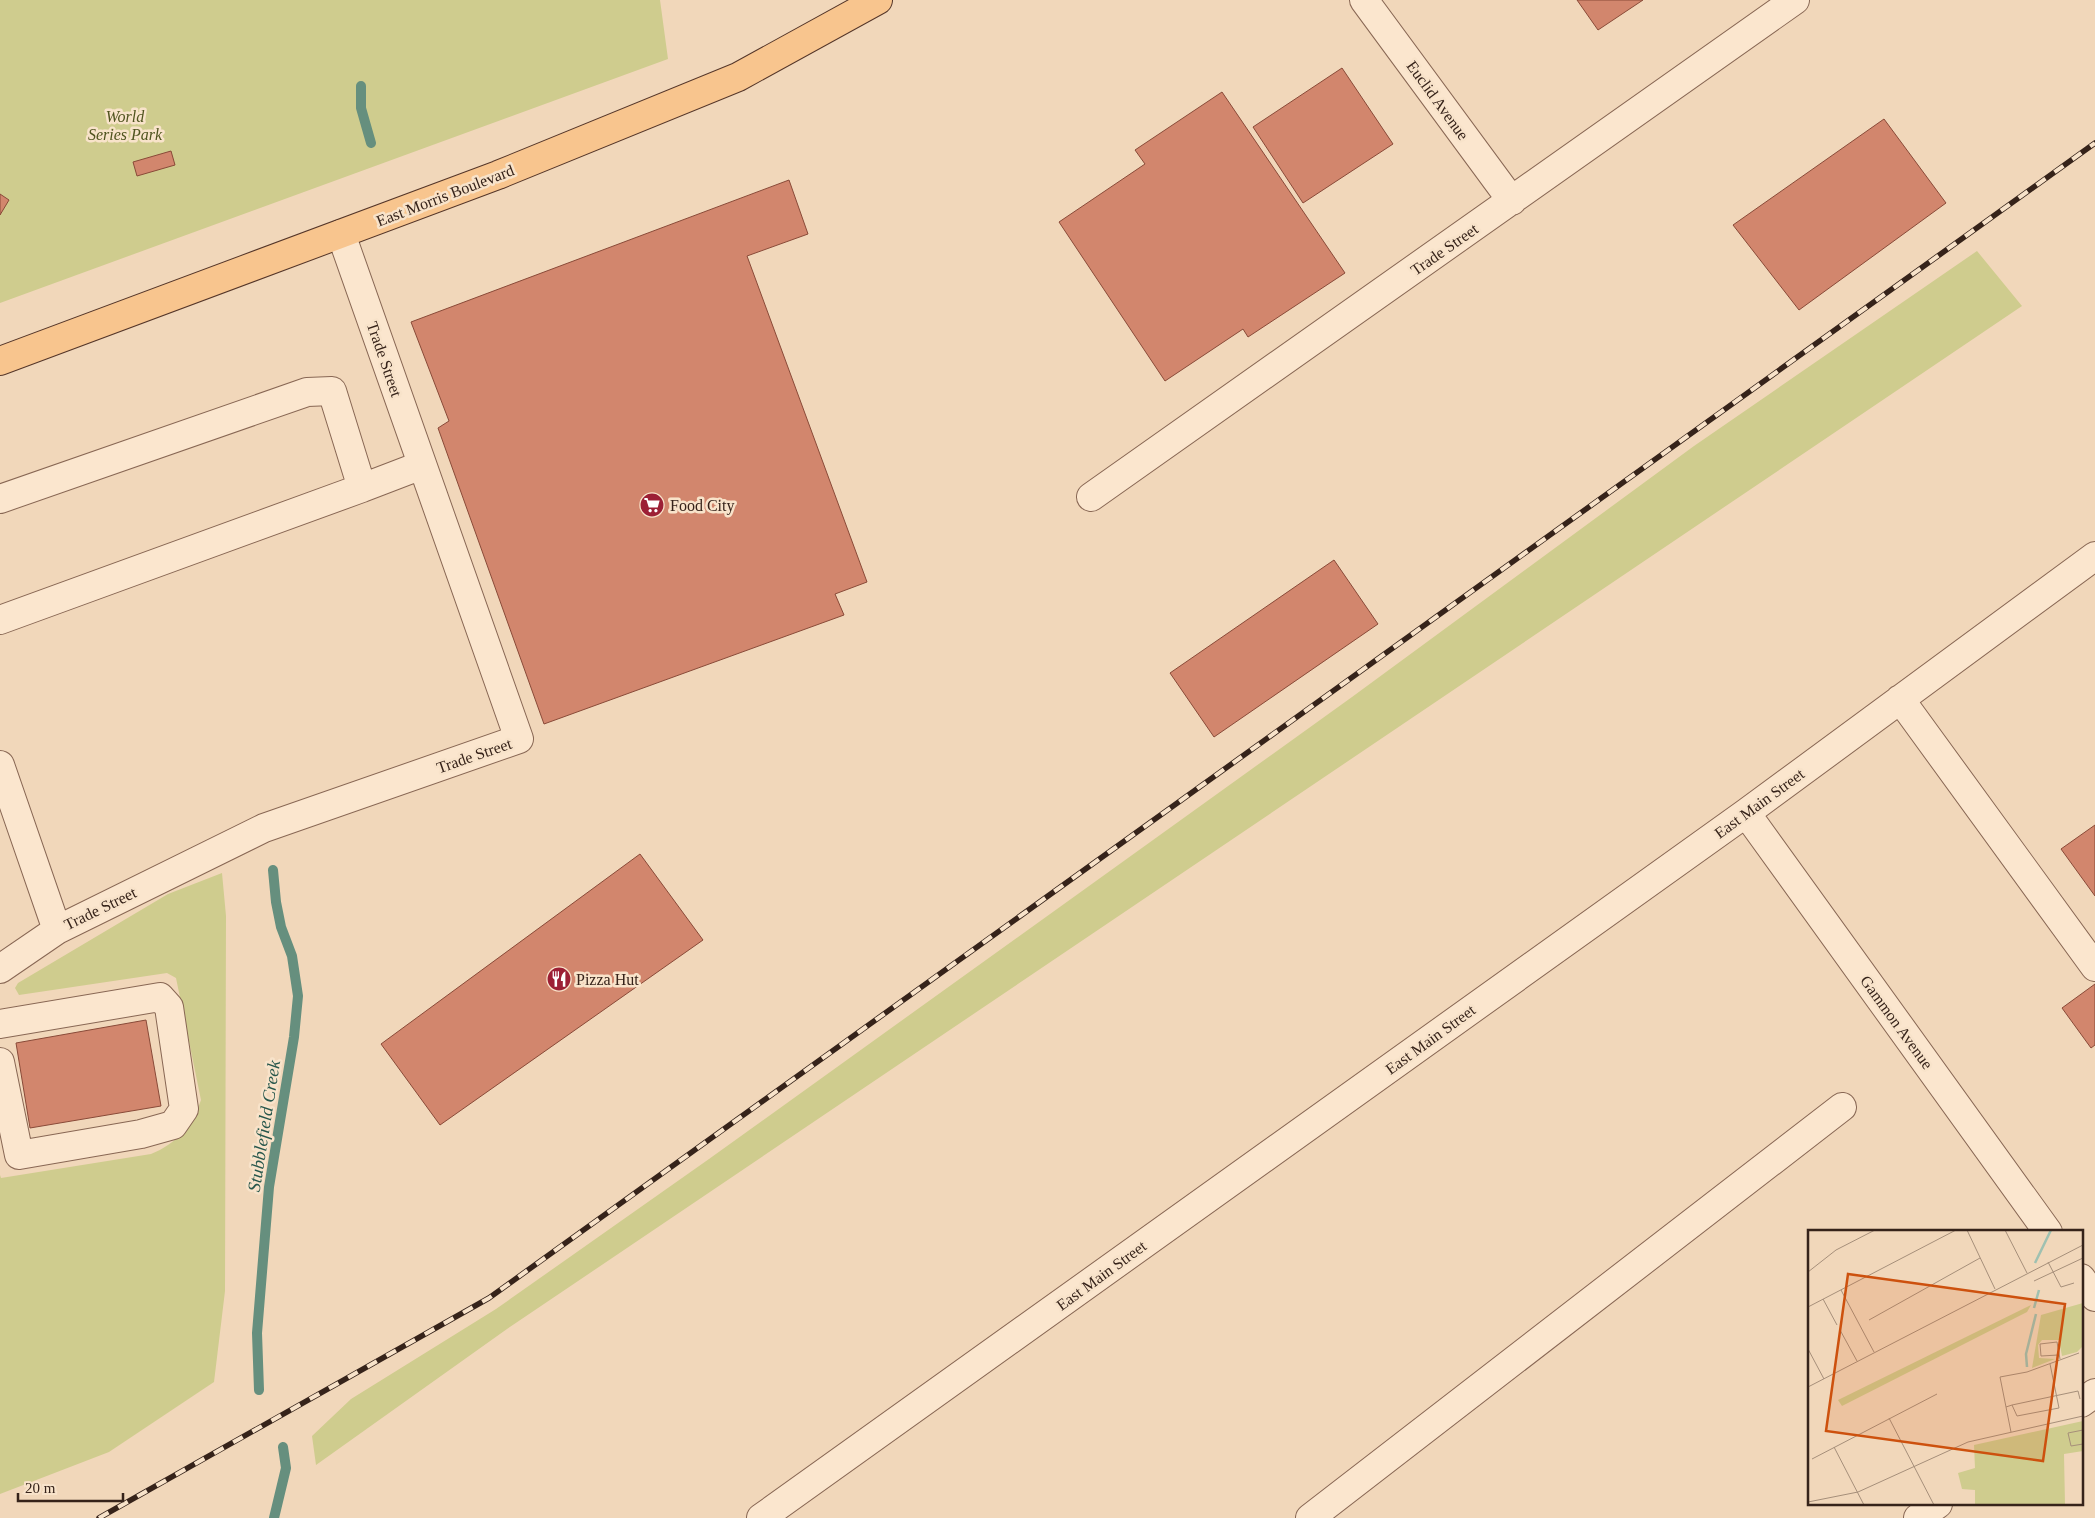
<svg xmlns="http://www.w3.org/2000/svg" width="2095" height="1518" viewBox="0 0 2095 1518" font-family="'Times New Roman',serif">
	<rect width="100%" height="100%" fill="#f1d7ba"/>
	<path fill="#cfcc8e" d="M 0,0 L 660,0 L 668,59 L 0,303 Z
		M 1977,251 L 2022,306 L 507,1329 L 316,1465 L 312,1436 L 351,1399 L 496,1309 L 709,1159 L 1352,697 L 1694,446 Z
		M 222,873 L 226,916 L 225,1291 L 214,1382 L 109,1452 L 0,1494 L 0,1175 L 1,1178 L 151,1154 C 176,1144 192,1126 201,1100 L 176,978 L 167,973 L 19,995 L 15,988 L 18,983 L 168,894 Z"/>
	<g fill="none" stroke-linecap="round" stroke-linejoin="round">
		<path stroke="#668f7e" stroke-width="10" d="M 361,86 L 361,108 L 371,143
			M 259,1390 L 257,1333 L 269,1187 L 294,1037 L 298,996 L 292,956 L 281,927 L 276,902 L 273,870
			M 274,1518 L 286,1468 L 283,1447"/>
	</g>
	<path fill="#d2866d" stroke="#894a38" d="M 1577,0 L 1643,0 L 1598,30 Z
		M 1342,68 L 1393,144 L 1303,203 L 1253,127 Z
		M 1222,92 L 1345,273 L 1248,337 L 1243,329 L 1165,381 L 1059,222 L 1145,164 L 1135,150 Z
		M 1884,119 L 1946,203 L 1799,310 L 1733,225 Z
		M 171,151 L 175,165 L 137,176 L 133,162 Z
		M 789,180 L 808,234 L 747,256 L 867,582 L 835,594 L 844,615 L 544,724 L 438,428 L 449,421 L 411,322 Z
		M 0,194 L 9,200 L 0,215 Z
		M 1334,560 L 1378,624 L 1214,737 L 1170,673 Z
		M 2095,825 L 2095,896 L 2061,849 Z
		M 640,854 L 703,940 L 440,1125 L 381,1044 Z
		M 2095,984 L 2095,1045 L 2091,1048 L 2062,1008 Z
		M 146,1020 L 161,1106 L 30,1128 L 16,1043 Z"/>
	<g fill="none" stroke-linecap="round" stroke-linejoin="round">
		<defs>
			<path id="minor" d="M 1364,0 L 1512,201
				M 1091,497 L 1795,0
				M 0,499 L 307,392 L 332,391 L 362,488 L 422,465
				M 0,620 L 362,488
				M 1900,699 L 2095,967
				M 0,765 L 57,930
				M 1746,813 L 2048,1232
				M 0,969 L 57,930 L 264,828 L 519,739 L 341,234
				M 0,1024 L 160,997 L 169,1007 L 184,1109 L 173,1125 L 141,1134 L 19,1155 L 0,1062
				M 2081,1278 L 2095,1297
				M 2081,1403 L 2095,1393
				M 761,1518 L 1746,813 L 2095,556
				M 1310,1518 L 1842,1107
				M 1918,1518 L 1938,1504"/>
			<path id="major" d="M 0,361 L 498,175 L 738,77 L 878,0"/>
		</defs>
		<use href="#minor" stroke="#886754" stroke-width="30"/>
		<use href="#major" stroke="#553629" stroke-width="30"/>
		<use href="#minor" stroke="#fbe6ce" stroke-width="28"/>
		<use href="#major" stroke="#f8c58e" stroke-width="28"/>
		<defs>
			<path id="rail" d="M 99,1518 L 489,1298 L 2095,143"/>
		</defs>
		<use href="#rail" stroke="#36231a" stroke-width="5.5"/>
		<use href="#rail" stroke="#f8e3ca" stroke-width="4" stroke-dasharray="11" stroke-linecap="butt"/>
	</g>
	<defs>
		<symbol id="supermarket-disc" viewBox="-11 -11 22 22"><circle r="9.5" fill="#9c1f35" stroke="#f8e3ca"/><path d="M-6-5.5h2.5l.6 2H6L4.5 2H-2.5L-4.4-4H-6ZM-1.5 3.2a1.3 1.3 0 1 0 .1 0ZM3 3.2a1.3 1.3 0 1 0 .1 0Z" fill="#fff"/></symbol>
		<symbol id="restaurant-disc" viewBox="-11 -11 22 22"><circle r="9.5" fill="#9c1f35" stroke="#f8e3ca"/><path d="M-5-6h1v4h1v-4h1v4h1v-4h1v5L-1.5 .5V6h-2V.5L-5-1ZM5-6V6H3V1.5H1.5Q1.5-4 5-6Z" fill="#fff"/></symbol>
	</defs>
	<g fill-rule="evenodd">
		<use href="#supermarket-disc" x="638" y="491" width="28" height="28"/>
		<use href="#restaurant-disc" x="545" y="965" width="28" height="28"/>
	</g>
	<g text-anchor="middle" stroke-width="5" stroke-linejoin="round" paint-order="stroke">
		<g font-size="16" fill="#36231a" stroke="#f8e3ca">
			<text transform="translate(1438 100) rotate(54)" y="6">Euclid Avenue</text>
			<text transform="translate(445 195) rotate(-21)" y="6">East Morris Boulevard</text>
			<text transform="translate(1444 249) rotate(-35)" y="6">Trade Street</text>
			<text transform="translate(385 359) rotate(71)" y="6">Trade Street</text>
			<text transform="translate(474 755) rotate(-19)" y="6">Trade Street</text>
			<text transform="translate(1759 803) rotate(-36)" y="6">East Main Street</text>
			<text transform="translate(100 908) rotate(-26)" y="6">Trade Street</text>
			<text transform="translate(1897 1022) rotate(54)" y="6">Gammon Avenue</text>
			<text transform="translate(1430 1039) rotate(-36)" y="6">East Main Street</text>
			<text transform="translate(1101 1275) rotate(-36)" y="6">East Main Street</text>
		</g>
		<g font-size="16" font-style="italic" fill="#50541f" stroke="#f8e3ca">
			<text x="125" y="122">World<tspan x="125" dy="18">Series Park</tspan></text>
		</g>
		<g font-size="16" fill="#36231a" stroke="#f8e3ca" text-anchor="start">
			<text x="670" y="511">Food City</text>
			<text x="576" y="985">Pizza Hut</text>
		</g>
		<g font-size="18" font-style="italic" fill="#28574c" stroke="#f8e3ca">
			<text transform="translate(264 1126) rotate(-81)" y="6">Stubblefield Creek</text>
		</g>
	</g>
	<g transform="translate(1808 1230)">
		<rect width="275" height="275" fill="#f1d7ba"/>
		<path d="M 275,73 L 275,116 L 269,122 L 254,126 L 251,110 L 234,110 L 230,115 L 231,128 L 247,129 L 224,138 L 233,85 ZM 223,75 L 219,82 L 34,176 L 30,170 ZM 275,191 L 275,221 L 256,224 L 257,275 L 167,275 L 167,260 L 154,259 L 150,243 L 167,238 L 166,215 Z" fill="#cfcc8e"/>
		<path fill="none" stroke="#9fc1b1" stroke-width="2.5" d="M 227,33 L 243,0M 226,78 L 231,60M 219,137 L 218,124 L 228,84"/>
		<path fill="none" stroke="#a68f7a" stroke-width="1" d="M 159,0 L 187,59M 197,0 L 219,43M 240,32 L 253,57 L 266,53M 0,42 L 28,20 L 67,0M 226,51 L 275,28M 33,60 L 66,122M 15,69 L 29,95M 0,77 L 148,0M 61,90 L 172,28M 32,100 L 49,131M 0,119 L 16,149M 250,125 L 233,126 L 232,114 L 249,112 L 252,129M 0,157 L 275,15M 204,175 L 270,161 L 272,169M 198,177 L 204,175 L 209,186 L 251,178 L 242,134M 81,188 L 126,275M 275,200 L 260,203 L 263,216 L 275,214M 203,202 L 192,147 L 219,142 L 271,123M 26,217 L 56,275M 4,229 L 129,164M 0,272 L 50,262 L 160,212 L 275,186"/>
		<path fill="#cd510e" fill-opacity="0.15" stroke="#cd510e" stroke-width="2.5" d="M 40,44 L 257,74 L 235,231 L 18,201 Z"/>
		<rect width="275" height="275" fill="none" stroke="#36231a" stroke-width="2.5"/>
	</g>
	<path d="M18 1493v8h105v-8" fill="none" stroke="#36231a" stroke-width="2.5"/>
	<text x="25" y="1493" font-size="15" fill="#36231a" stroke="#f8e3ca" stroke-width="4" paint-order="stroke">20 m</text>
</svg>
